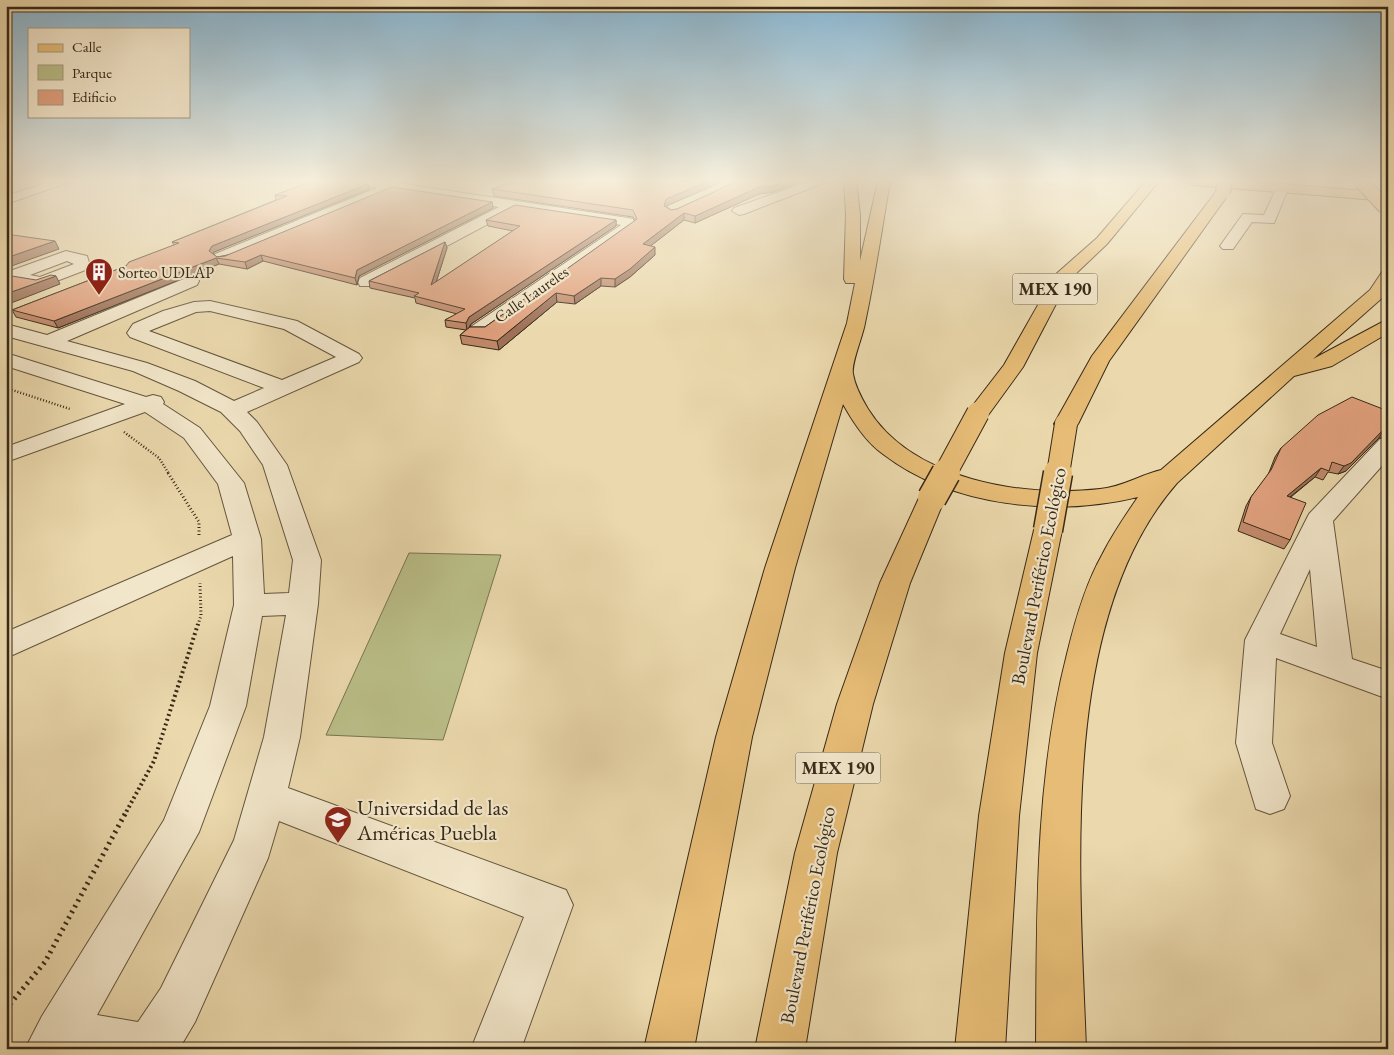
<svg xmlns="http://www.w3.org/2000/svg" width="1394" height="1055" viewBox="0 0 1394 1055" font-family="'EB Garamond',serif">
	<rect width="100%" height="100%" fill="#ebd9ad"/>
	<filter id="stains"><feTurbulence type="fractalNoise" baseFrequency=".004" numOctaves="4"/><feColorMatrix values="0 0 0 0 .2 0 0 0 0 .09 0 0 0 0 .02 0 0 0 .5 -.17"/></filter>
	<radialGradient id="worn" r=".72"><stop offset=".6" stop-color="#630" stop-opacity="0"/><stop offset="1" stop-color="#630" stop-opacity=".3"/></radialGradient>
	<path fill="#babe88" stroke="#787450" d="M 409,553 L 501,555 L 443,740 L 326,735 Z"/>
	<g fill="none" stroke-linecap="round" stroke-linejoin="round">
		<defs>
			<path id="minor" d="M 52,181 L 72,181 L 6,204 L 6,196 Z
				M 350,181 L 384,181 L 628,218 L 633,219 L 636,226 L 486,334 L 472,334 L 469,330 L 472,326 L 621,225 L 516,209 L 372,286 L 360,286 L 358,282 L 360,278 L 499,207 L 393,190 L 227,260 L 221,262 L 213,257 L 215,254 L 377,188 L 356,185 Z
				M 810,181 L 829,181 L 744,214 L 739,215 L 732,211 L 734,208 Z
				M 1043,181 L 1060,181 L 1054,185 Z
				M 1282,185 L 1288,189 L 1274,223 L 1252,222 L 1233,249 L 1223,249 L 1220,246 L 1243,214 L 1264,215 L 1276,189 Z
				M 66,251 L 87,256 L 90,266 L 88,269 L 41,287 L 6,280 L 6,270 L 10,271 ZM 67,261 L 74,264 L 40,277 L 30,275 Z
				M 191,276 L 197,277 L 199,281 L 197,285 L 67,341 L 147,363 L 195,381 L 234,401 L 264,388 L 130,337 L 127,333 L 133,324 L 163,311 L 194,302 L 210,301 L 297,321 L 359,354 L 362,358 L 359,362 L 247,412 L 257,422 L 287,465 L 321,560 L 318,604 L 300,737 L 288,788 L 566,890 L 573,905 L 521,1049 L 471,1049 L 524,917 L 279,821 L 268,858 L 195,1022 L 179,1049 L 25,1049 L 42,1016 L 164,820 L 210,706 L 234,605 L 233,556 L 6,658 L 6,632 L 232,535 L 218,484 L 184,438 L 145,412 L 6,462 L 6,447 L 125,404 L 6,366 L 6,353 L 146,397 L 153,395 L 161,397 L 164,402 L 163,404 L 200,428 L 244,483 L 261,539 L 264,594 L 289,593 L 293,560 L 263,465 L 240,431 L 221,412 L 179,391 L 133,371 L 6,336 L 6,324 L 47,335 ZM 210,311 L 284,329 L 336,357 L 282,380 L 149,331 L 196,312 ZM 286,615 L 264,737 L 234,840 L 161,988 L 138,1022 L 97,1015 L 199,832 L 246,706 L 262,616 Z
				M 1388,437 L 1388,459 L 1333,521 L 1352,659 L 1388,671 L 1388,699 L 1276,658 L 1272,743 L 1290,796 L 1284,809 L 1270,814 L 1256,809 L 1236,743 L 1245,640 L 1309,514 L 1380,439 ZM 1310,569 L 1317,647 L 1280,634 Z"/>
			<path id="major" d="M 1187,181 L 1245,181 L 1388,193 L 1388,201 L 1193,185 Z"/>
			<path id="highway" d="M 844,181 L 856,181 L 860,214 L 860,261 L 878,181 L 890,181 C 882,229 875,276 865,323 C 863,336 851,363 853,374 C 855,386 862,399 868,409 C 912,480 1023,498 1100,489 C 1122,487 1140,475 1161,470 L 1370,290 L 1382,272 L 1388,271 L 1388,289 L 1382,298 L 1313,359 L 1388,319 L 1388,333 L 1332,366 L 1294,376 L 1177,483 C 1057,620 1080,877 1086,1049 L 1036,1049 C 1037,917 1034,783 1067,654 C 1075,621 1085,585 1102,555 C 1112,535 1125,516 1138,497 C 1056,517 952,507 883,454 C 866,442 853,422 843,404 L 795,568 L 752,737 L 694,1049 L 644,1049 L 716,737 L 765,568 L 847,323 L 855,283 L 846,283 L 844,279 L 846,214 Z
				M 1146,181 L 1159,181 L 1107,244 L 1068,281 L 1023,367 L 986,418 L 978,420 L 970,418 L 967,413 L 1004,365 L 1055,275 L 1097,238 Z
				M 1223,188 L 1230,192 L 1109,361 L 1078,424 L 1074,429 L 1066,431 L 1058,429 L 1054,424 L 1092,356 L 1218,189 Z
				M 932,490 L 941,492 L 945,498 L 910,583 L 873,704 L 837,853 L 805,1049 L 755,1049 L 795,853 L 837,704 L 880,583 L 919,498 L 923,492 Z
				M 1048,521 L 1058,524 L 1062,530 L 1037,653 L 1019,816 L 1005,1049 L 955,1049 L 979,816 L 1005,653 L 1034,530 L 1038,524 Z"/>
		</defs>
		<use href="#minor" stroke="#64553d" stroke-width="2"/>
		<use href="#major" stroke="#372918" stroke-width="2"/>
		<use href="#highway" stroke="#372918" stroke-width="2"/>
		<path stroke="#372918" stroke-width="2.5" stroke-dasharray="1 2" stroke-linecap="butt" d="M 6,388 L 70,409
			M 124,432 L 159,458 L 169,474"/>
		<path stroke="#372918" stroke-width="3" stroke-dasharray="1 2.5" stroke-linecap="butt" d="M 168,473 L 199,522 L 199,535
			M 198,625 L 201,615 L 200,583"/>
		<path stroke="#372918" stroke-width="4" stroke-dasharray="2 3" stroke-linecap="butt" d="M 124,816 L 154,761 L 198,624"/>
		<path stroke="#372918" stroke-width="5" stroke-dasharray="2 4.5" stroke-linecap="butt" d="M 6,1009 L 45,962 L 125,814"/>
		<use href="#minor" fill="#f2e6ca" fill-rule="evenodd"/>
		<use href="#major" fill="#e6bc76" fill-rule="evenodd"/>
		<use href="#highway" fill="#e6bc76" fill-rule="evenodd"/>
		<defs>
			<path id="highway-bridge-far2" d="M 1361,181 L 1385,207
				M 1223,192 L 1225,181"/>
			<path id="highway-bridge-far1" d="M 945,474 L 978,413
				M 1058,474 L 1066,424"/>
			<path id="highway-bridge" d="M 932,498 L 946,473
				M 1048,530 L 1058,473"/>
		</defs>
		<use href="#highway-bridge-far2" stroke="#372918" stroke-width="16" stroke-linecap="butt"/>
		<use href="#highway-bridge-far1" stroke="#372918" stroke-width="24" stroke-linecap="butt"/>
		<use href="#highway-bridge" stroke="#372918" stroke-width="31" stroke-linecap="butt"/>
		<use href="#highway-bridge-far2" stroke="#e6bc76" stroke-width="14"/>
		<use href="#highway-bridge-far1" stroke="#e6bc76" stroke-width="22"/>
		<use href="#highway-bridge" stroke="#e6bc76" stroke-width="28"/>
	</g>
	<path fill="#c28a6c" stroke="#372918" d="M 517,181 L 724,181 L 666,206 L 671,210 L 677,209 L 738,181 L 803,181 L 773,192 L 759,194 L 695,223 L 684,220 L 650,246 L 655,255 L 630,277 L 615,287 L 601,286 L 575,304 L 557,302 L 499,350 L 462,344 L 460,335 L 466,330 L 446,327 L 445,320 L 457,314 L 416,303 L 415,298 L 370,288 L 369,281 L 445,242 L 447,248 L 436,282 L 513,231 L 488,226 L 486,220 L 616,220 L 616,226 L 471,324 L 470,327 L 485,327 L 635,221 L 633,217 L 494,196 L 492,189 Z
		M 370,189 L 214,252 L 213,254 L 217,257 L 492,202 L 493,208 L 359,276 L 357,285 L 263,261 L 247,269 L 219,264 L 58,328 L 16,317 L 12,310 L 126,266 L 174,245 L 172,242 L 276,200 L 275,195 Z
		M 1388,411 L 1388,437 L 1379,438 L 1346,471 L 1338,474 L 1328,472 L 1323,480 L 1315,477 L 1291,497 L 1290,540 L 1284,549 L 1238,531 L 1246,506 L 1251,497 L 1268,475 L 1275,457 L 1281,448 Z"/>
	<path fill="#9e7158" stroke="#372918" d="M 709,181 L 724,181 L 666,206 L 664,213 L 664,206 L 666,199 Z
		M 785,181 L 803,181 L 773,192 L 759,194 L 695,223 L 695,216 L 759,187 Z
		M 368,184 L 370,189 L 214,252 L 211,257 L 209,251 L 212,246 Z
		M 492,202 L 493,208 L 359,276 L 357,285 L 355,278 L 357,270 Z
		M 684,213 L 684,220 L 643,252 L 643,244 Z
		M 616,220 L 616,226 L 471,324 L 467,331 L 466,323 L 469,317 Z
		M 55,241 L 59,249 L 6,268 L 6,258 Z
		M 445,242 L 447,248 L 433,292 L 431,285 Z
		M 655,247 L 655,255 L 630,277 L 615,287 L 615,279 Z
		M 261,255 L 263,261 L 247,269 L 245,262 Z
		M 216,258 L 219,264 L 58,328 L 54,321 Z
		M 56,276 L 60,284 L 6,305 L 6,294 Z
		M 601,278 L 601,286 L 575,304 L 574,296 Z
		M 556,293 L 557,302 L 499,350 L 497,341 Z
		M 1384,429 L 1379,438 L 1346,471 L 1338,474 L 1344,466 Z
		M 1321,468 L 1315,477 L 1281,504 L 1287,496 Z"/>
	<path fill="#e1a17e" stroke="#372918" d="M 313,181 L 358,181 L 368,184 L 212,246 L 209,251 L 217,257 L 225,256 L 392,187 L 492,202 L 357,270 L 355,278 L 261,255 L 245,262 L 216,258 L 54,321 L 12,310 L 126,266 L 129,262 L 179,243 L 172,242 L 287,196 L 275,195 Z
		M 517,181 L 709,181 L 666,199 L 664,206 L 671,210 L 677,209 L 738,181 L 785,181 L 773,186 L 759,187 L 695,216 L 684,213 L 643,244 L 655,247 L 630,269 L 615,279 L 601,278 L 574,296 L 556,293 L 497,341 L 460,335 L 470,327 L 485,327 L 637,219 L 633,210 L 492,189 Z
		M 515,205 L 616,220 L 469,317 L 466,323 L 445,320 L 465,309 L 414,296 L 419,293 L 369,281 L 445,242 L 431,285 L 520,226 L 486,220 Z
		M 6,234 L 55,241 L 6,258 Z
		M 6,275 L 36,280 L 51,275 L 56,276 L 6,294 Z
		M 1352,397 L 1388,411 L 1388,429 L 1384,429 L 1351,463 L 1344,466 L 1332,462 L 1329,471 L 1321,468 L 1287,496 L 1306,503 L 1290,540 L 1243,522 L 1251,497 L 1271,470 L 1281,448 L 1318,415 Z"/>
	<linearGradient id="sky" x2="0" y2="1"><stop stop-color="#88b6d2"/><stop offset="0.55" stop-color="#f6eeda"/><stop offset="1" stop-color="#f6eeda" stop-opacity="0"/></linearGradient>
	<rect width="1394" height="329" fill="url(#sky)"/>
	<defs>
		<symbol id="building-pin" viewBox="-11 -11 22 30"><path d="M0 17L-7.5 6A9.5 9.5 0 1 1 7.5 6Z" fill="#8f2418" stroke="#f2e6ca"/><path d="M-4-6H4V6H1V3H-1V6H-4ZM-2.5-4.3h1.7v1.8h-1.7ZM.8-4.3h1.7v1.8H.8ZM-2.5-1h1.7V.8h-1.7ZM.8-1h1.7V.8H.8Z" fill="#fff"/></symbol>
		<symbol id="university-pin" viewBox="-11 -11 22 30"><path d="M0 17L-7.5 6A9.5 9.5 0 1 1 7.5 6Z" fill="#8f2418" stroke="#f2e6ca"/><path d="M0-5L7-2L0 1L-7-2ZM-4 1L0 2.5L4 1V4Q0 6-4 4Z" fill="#fff"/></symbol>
	</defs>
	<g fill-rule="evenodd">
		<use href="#building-pin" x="83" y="256" width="32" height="43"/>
		<use href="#university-pin" x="322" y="804" width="32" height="43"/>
	</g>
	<g text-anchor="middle" stroke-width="4.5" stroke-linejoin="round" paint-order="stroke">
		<g font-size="16" fill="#372918" stroke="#f2e6ca" text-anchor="start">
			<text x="118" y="278">Sorteo UDLAP</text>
		</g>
		<g font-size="16" fill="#372918" stroke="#f2e6ca">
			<text transform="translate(531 294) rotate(-35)" y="6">Calle Laureles</text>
		</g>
		<g fill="#f2e6ca" stroke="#6f624d" stroke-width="1">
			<rect x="1012.5" y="273.5" width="85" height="31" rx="4"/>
			<rect x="795.5" y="752.5" width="85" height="31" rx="4"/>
		</g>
		<g font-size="18" font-weight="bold" fill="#372918">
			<text x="1055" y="295">MEX 190</text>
			<text x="838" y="774">MEX 190</text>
		</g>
		<g font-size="19" fill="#372918" stroke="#f2e6ca">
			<text transform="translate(1038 576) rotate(-79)" y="7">Boulevard Periférico Ecológico</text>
			<text transform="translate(807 915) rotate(-79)" y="7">Boulevard Periférico Ecológico</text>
		</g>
		<g font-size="22" fill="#372918" stroke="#f2e6ca" text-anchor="start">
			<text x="357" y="815">Universidad de las<tspan x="357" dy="25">Américas Puebla</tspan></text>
		</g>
	</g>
	<rect width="1394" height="1055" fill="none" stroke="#ebd9ad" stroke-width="25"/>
	<rect x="8" y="8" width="1379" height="1040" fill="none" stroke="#372918" stroke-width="2.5"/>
	<rect x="12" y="12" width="1369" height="1030" fill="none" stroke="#372918"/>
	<rect x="28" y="28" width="162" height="90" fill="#f2e6ca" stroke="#a79a83"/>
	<rect x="38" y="44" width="25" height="8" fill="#e6bc76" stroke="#a79a83"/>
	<text x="72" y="52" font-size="15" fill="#372918">Calle</text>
	<rect x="38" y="65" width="25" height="15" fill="#babe88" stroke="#a79a83"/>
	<text x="72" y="78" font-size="15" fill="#372918">Parque</text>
	<rect x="38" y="90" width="25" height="15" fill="#e1a17e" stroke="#a79a83"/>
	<text x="72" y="102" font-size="15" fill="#372918">Edificio</text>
	<rect width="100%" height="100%" filter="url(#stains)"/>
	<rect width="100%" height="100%" fill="url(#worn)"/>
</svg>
